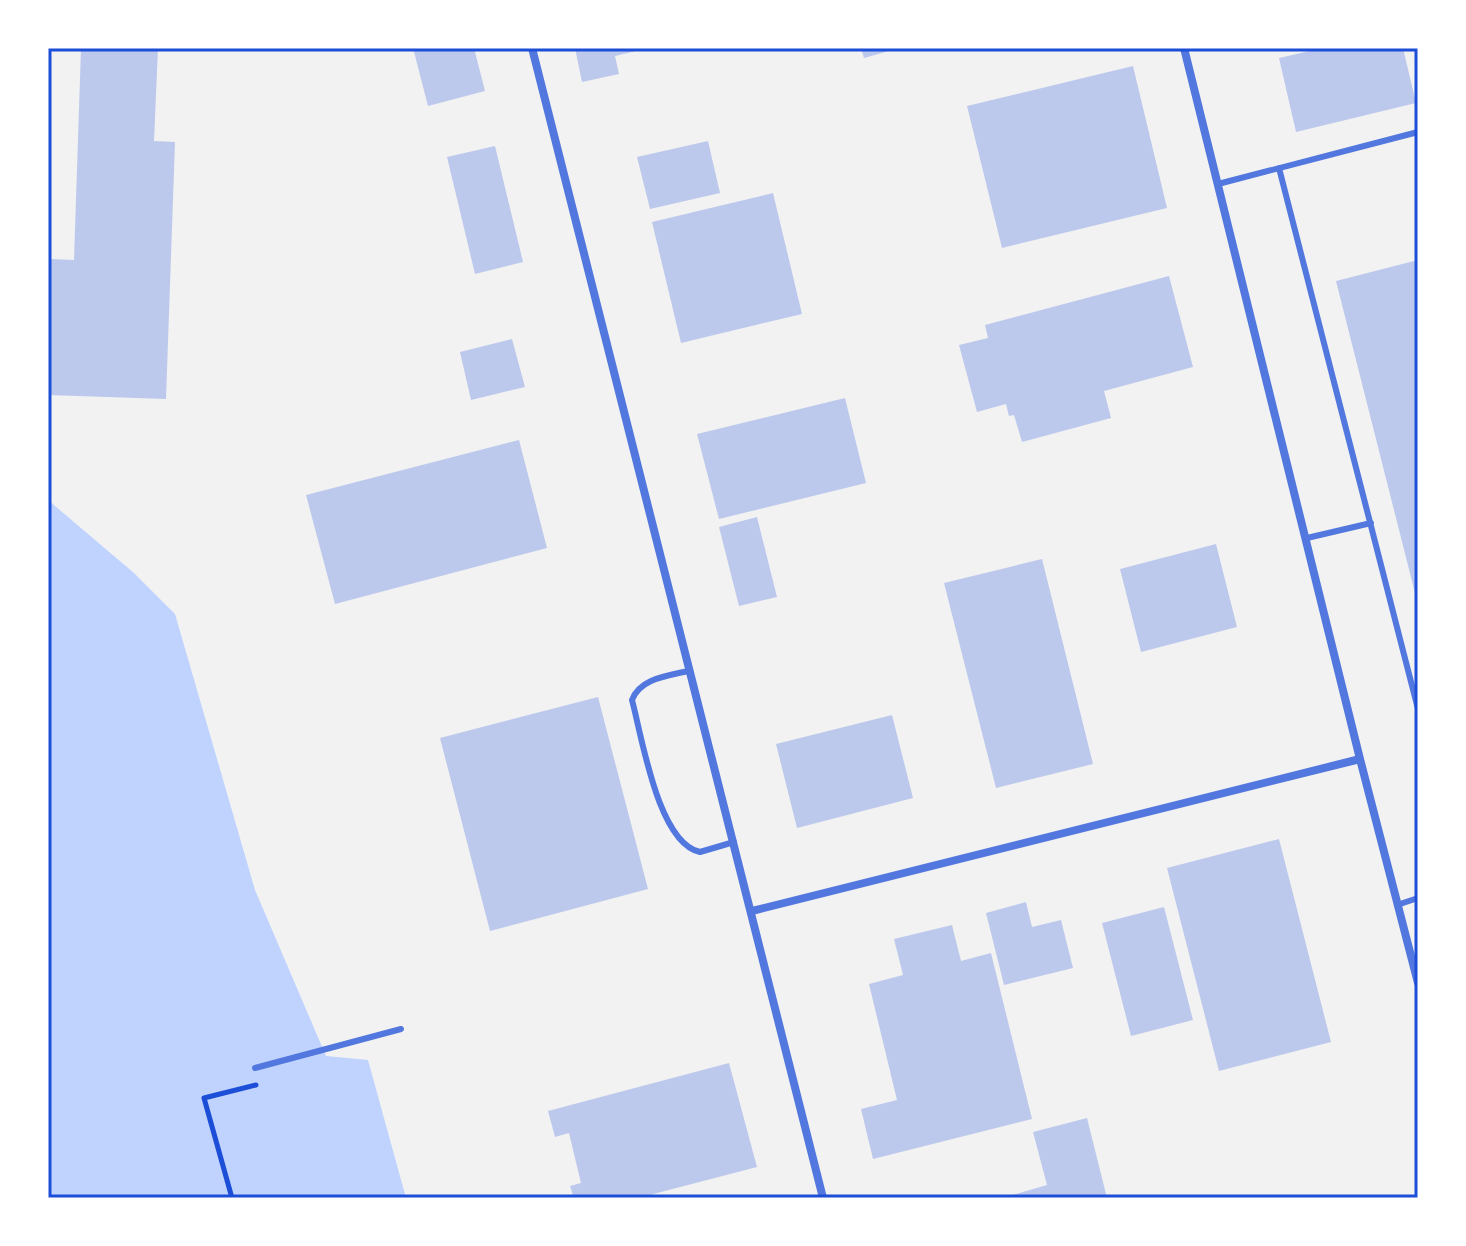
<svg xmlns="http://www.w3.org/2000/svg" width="1466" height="1246" viewBox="0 0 1466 1246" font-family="'Work Sans',sans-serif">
	<rect width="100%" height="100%" fill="#f2f2f2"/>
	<path fill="#bfd3fe" d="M 48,500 L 134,573 L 175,614 L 255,890 L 326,1056 L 368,1060 L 406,1198 L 48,1198 Z"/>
	<path fill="#bdc9ec" d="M 81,48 L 158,48 L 154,141 L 175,142 L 166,399 L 48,395 L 51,259 L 74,260 Z
		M 413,48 L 474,48 L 485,91 L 428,106 Z
		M 575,48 L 635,48 L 636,51 L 615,56 L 619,74 L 582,82 Z
		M 861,48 L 896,48 L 896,49 L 864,58 Z
		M 1323,48 L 1403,48 L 1416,103 L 1296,132 L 1279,58 Z
		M 1133,66 L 1167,208 L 1002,248 L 967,106 Z
		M 708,141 L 720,193 L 650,209 L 637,157 Z
		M 495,146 L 523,262 L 475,274 L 447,157 Z
		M 773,193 L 802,314 L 681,343 L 652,222 Z
		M 1418,260 L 1418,601 L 1417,601 L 1336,281 Z
		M 1169,276 L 1193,367 L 1104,391 L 1111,418 L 1022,442 L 1014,415 L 1009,416 L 1006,404 L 977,412 L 959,345 L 988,338 L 985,325 Z
		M 512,339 L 525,387 L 471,400 L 460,352 Z
		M 845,398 L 866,483 L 719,519 L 697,434 Z
		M 519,440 L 547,548 L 335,604 L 306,495 Z
		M 757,517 L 777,597 L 739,606 L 719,527 Z
		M 1216,544 L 1237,627 L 1141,652 L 1120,569 Z
		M 1042,559 L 1093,764 L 996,788 L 944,583 Z
		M 598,697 L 648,889 L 490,931 L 440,738 Z
		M 892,715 L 913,798 L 797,828 L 776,744 Z
		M 1279,839 L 1331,1042 L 1219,1071 L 1167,868 Z
		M 1026,902 L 1032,927 L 1061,920 L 1073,968 L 1004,985 L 986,913 Z
		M 1164,907 L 1193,1020 L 1131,1036 L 1102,923 Z
		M 952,925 L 961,961 L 991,953 L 1032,1119 L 873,1159 L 861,1109 L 897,1100 L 869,984 L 903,975 L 894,939 Z
		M 729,1063 L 757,1167 L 638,1198 L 574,1198 L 570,1186 L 581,1183 L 569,1133 L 555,1137 L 548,1111 Z
		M 1087,1118 L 1107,1198 L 1002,1198 L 1047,1185 L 1033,1132 Z"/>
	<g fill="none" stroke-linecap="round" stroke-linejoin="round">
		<path stroke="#1d4ed8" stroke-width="5" d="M 232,1198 L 204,1098 L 256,1085"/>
		<path stroke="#5277de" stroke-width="6" d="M 1279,168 L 1418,709
			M 1218,184 L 1418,132
			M 1307,538 L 1371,523
			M 688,671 C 668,676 640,678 632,700 C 642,737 658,843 700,852 L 734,842
			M 1397,905 L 1418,898
			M 255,1068 L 401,1029"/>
		<path stroke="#5277de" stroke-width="8" d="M 532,48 L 823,1198
			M 1184,48 L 1360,759 L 1418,983
			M 752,911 L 1360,759"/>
	</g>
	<rect width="1466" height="1246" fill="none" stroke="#ffffff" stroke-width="100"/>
	<rect x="50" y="50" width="1366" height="1146" fill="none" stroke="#1d4ed8" stroke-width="3"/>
</svg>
